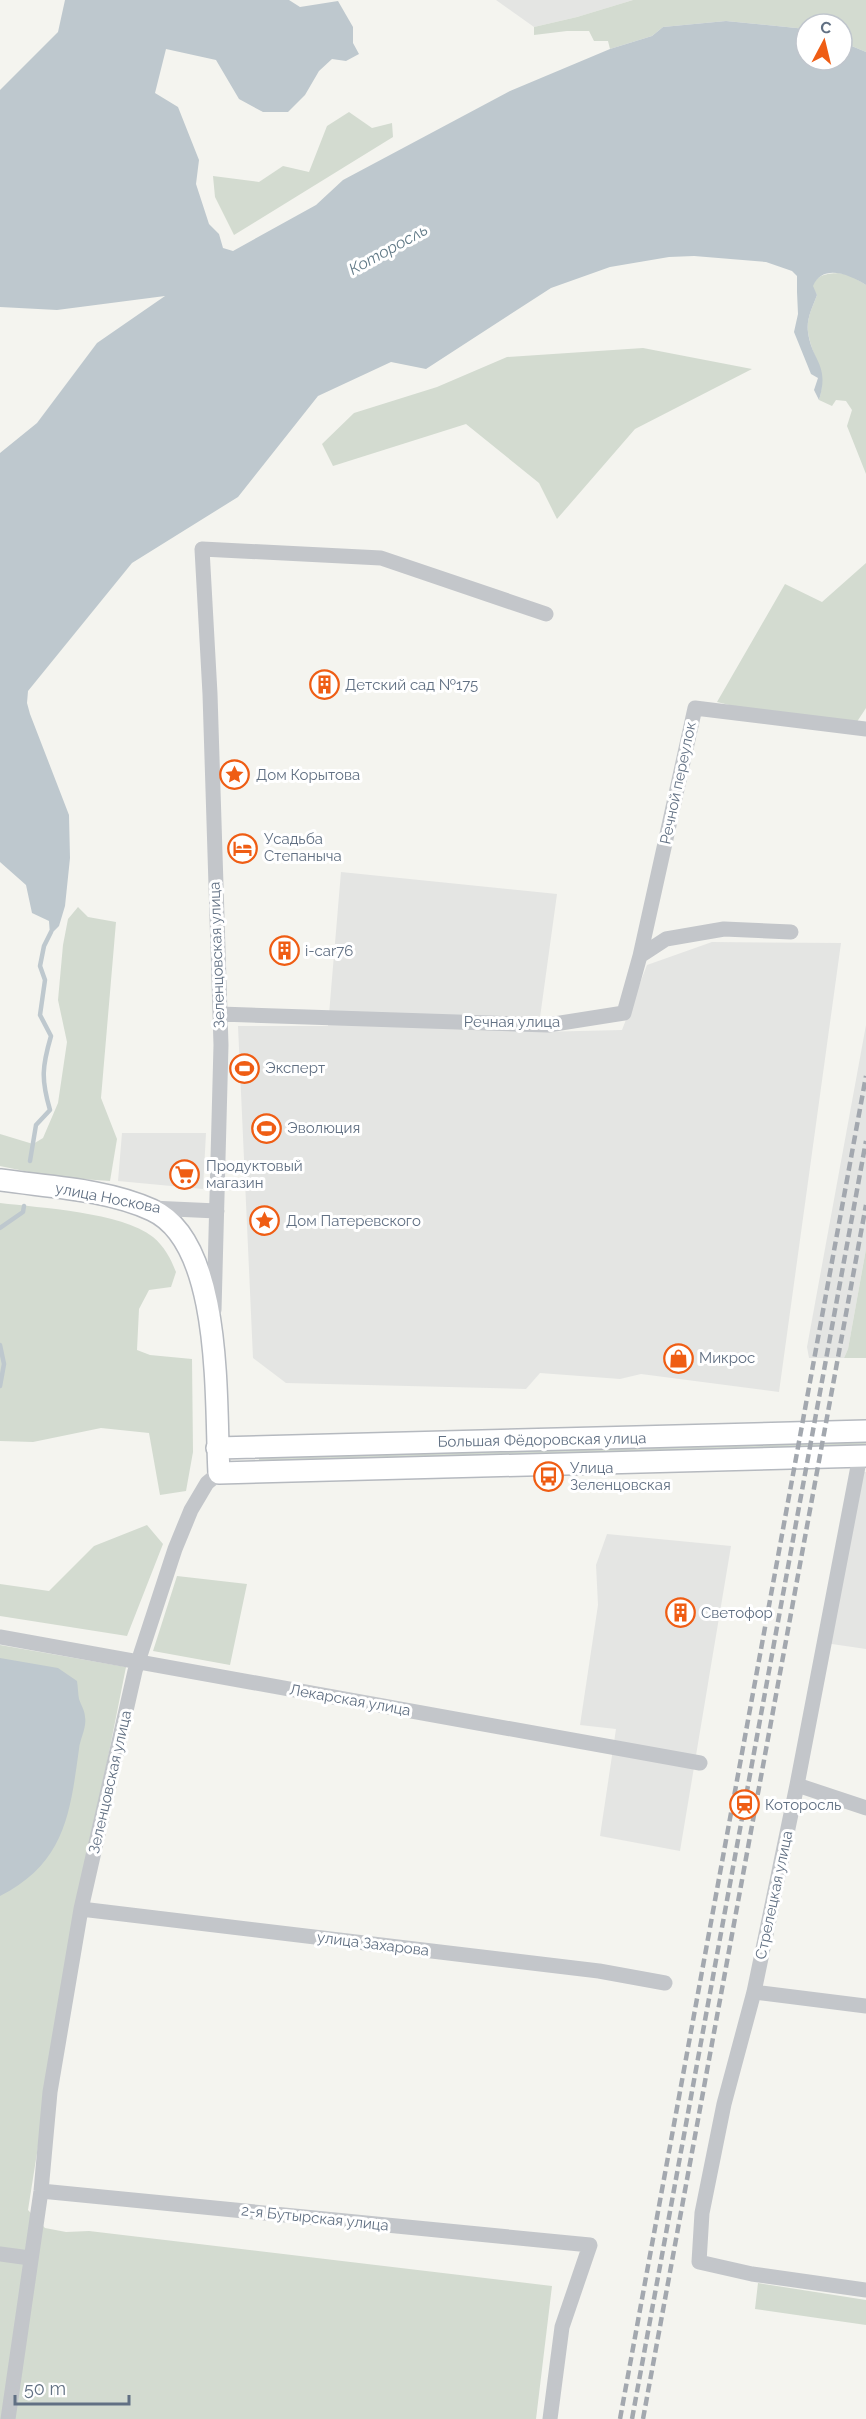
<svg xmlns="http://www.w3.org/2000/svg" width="866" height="2419" viewBox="0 0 866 2419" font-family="Raleway,sans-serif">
	<rect width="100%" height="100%" fill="#f4f4ef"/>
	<path fill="#e4e5e3" d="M 496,0 L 633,0 L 577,17 L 534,27 Z
		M 341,872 L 557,894 L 538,1032 L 622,1030 L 647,965 L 712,942 L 841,943 L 779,1392 L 641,1374 L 620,1379 L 540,1373 L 526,1389 L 286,1383 L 253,1358 L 238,1026 L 328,1026 Z
		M 866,1025 L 866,1249 L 848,1349 L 844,1358 L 809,1358 L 807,1347 Z
		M 122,1133 L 206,1133 L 203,1189 L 118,1181 Z
		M 857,1472 L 866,1472 L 866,1649 L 825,1643 Z
		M 607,1534 L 731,1546 L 680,1851 L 600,1836 L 616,1729 L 580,1725 L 598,1605 L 596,1565 Z"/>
	<path fill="#d3dbd0" d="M 633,0 L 866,0 L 866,52 L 842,42 L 842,24 L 806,24 L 806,29 L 726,21 L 663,27 L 652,36 L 610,49 L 608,41 L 594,41 L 589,31 L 567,31 L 534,35 L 534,27 L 577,17 Z
		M 349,112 L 372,128 L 392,123 L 393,137 L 234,235 L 215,197 L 213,176 L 259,182 L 283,166 L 309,172 L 327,126 Z
		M 838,273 L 850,275 L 866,285 L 866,474 L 847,426 L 852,410 L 846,401 L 836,400 L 832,406 L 819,400 C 828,371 812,359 808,332 C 806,319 813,306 817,295 L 812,286 C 818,274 826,274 838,273 Z
		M 643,348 L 752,369 L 635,429 L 557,519 L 539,483 L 466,424 L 333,466 L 322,444 L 354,413 L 437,387 L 507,357 Z
		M 866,563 L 866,708 L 849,734 L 717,702 L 785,584 L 822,602 Z
		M 78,907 L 88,917 L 116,922 L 101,1098 L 117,1139 L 110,1181 L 53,1177 L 0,1166 L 0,1134 L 33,1144 L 43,1138 L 58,1103 L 67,1042 L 58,1000 L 63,945 L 68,919 Z
		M 0,1203 C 41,1208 121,1212 153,1237 C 164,1246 171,1259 176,1272 L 171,1287 L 149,1290 L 139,1309 L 137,1350 L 150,1355 L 192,1359 L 193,1452 L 186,1491 L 160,1495 L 149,1433 L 101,1428 L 33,1442 L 0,1441 Z
		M 866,1249 L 866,1358 L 844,1358 L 848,1349 Z
		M 866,1441 L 866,1447 L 259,1463 L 259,1457 Z
		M 147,1525 L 163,1544 L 127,1636 L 0,1616 L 0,1584 L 49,1591 L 94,1546 Z
		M 177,1576 L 247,1584 L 230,1665 L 153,1651 Z
		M 0,1645 L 126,1667 L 67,1963 L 28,2210 L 45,2228 L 66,2232 L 89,2231 L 552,2286 L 536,2419 L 0,2419 Z
		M 758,2283 L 866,2300 L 866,2325 L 755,2309 Z"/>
	<path fill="#bec8ce" d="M 65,0 L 289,0 L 300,7 L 338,1 L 353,27 L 353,43 L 359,54 L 346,61 L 332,59 L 319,71 L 305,95 L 288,112 L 263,112 L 239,99 L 216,60 L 166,49 L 155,93 L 178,107 L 199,160 L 196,184 L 209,224 L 219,234 L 223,248 L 233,251 L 316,205 L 343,180 L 510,91 L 610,49 L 652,36 L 663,27 L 726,21 L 806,29 L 806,60 L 842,60 L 842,42 L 866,52 L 866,285 C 850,275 823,263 813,286 L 817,295 C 813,306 806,319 808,332 C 812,362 830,364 819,400 L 814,390 L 818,378 L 811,374 L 794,332 L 798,314 L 797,292 L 797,276 L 792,271 L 766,262 L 694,256 L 669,257 L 610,267 L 551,288 L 426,369 L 391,362 L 318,396 L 238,497 L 132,563 L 28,691 L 27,703 L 30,714 L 69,815 L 70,858 L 65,906 L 59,926 L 50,935 L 49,921 L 32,913 L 26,885 L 0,862 L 0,453 L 37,423 L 97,343 L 165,296 L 57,310 L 0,307 L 0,90 L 58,32 Z
		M 0,1658 L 58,1668 L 77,1681 C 78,1687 78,1694 79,1699 C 81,1705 85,1711 85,1717 C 87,1727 80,1739 79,1749 C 70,1814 65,1863 0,1896 Z"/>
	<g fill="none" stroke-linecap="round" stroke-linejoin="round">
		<path stroke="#bec8ce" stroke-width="4.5" d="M 30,1161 L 36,1125 L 50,1110 C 41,1079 42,1067 51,1036 L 40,1015 L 45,980 L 40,966 L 44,946 L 51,932
			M 0,1228 L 23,1212 L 24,1206
			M 0,1345 L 4,1364 L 0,1386"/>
		<defs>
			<path id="secondary" d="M 0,1180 C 49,1187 106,1189 152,1210 C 224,1243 215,1405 219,1473 L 866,1456
				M 217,1448 L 866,1431"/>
		</defs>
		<use href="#secondary" stroke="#b5b9bf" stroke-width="24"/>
		<path stroke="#c3c6ca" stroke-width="15" d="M 640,956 L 695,708 L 866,729
			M 220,1014 L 548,1025 L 624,1013 L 640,956 L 666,939 L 724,929 L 791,932
			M 151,1208 L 217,1211
			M 214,1310 L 221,1045 L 210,694 L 202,549 L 381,558 L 546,614
			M 860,1456 L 797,1785 L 754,1992 L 724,2104 L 702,2213 L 699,2262 L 752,2274 L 866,2290
			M 0,1637 L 700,1763
			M 797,1785 L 866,1808
			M 81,1909 L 599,1971 L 665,1983
			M 754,1992 L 866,2006
			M 41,2191 L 590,2245 L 562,2327 L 550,2419
			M 0,2254 L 30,2258
			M 8,2419 L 41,2191 L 50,2092 L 81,1909 L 135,1671 L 175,1549 L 191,1510 L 207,1483 L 219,1473"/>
		<use href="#secondary" stroke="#fff" stroke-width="21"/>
		<path stroke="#a3a8af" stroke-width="4.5" stroke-dasharray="9 4.5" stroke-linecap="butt" d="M 620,2419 L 866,1076
			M 632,2419 L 866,1141
			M 643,2419 L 866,1205"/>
	</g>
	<defs>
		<symbol id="building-ring" viewBox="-11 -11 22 22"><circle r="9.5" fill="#fff" stroke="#ef5d14" stroke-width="1.5"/><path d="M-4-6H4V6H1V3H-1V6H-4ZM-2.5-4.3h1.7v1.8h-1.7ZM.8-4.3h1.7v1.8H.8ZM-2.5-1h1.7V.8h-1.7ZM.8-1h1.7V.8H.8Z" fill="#ef5d14"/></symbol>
		<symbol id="sight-ring" viewBox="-11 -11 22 22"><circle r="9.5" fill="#fff" stroke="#ef5d14" stroke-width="1.5"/><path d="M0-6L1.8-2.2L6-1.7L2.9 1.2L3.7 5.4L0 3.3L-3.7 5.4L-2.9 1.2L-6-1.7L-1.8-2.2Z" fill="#ef5d14"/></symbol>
		<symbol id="hotel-ring" viewBox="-11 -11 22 22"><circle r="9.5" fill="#fff" stroke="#ef5d14" stroke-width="1.5"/><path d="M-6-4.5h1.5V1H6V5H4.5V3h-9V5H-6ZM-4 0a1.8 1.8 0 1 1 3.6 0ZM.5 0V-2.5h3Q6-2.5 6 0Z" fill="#ef5d14"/></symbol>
		<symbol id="stadium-ring" viewBox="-11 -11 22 22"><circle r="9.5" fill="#fff" stroke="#ef5d14" stroke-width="1.5"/><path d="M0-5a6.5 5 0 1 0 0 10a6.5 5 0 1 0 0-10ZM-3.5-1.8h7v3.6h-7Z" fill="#ef5d14"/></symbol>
		<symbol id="supermarket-ring" viewBox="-11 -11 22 22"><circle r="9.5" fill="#fff" stroke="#ef5d14" stroke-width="1.5"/><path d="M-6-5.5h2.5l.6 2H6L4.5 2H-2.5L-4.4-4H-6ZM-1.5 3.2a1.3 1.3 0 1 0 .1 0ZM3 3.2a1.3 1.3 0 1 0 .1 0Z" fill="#ef5d14"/></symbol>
		<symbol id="shop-ring" viewBox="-11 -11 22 22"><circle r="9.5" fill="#fff" stroke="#ef5d14" stroke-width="1.5"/><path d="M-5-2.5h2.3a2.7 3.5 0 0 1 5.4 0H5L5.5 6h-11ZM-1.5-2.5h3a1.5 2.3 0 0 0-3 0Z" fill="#ef5d14"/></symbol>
		<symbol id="bus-ring" viewBox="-11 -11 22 22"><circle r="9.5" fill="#fff" stroke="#ef5d14" stroke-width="1.5"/><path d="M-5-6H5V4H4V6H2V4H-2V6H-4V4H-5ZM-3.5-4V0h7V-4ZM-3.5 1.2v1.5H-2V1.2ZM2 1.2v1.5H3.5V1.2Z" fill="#ef5d14"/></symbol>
		<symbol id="station-ring" viewBox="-11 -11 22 22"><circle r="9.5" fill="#fff" stroke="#ef5d14" stroke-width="1.5"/><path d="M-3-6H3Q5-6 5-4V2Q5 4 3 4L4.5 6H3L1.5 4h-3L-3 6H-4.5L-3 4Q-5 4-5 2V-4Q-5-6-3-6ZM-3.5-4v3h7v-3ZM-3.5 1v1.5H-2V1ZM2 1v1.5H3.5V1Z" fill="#ef5d14"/></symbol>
	</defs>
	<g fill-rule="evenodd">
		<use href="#building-ring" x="308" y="668" width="33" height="33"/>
		<use href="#sight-ring" x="218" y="758" width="33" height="33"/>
		<use href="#hotel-ring" x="226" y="832" width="33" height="33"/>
		<use href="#building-ring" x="268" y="934" width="33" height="33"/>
		<use href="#stadium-ring" x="228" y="1052" width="33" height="33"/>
		<use href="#stadium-ring" x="250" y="1112" width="33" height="33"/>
		<use href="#supermarket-ring" x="168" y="1158" width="33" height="33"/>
		<use href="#sight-ring" x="248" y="1204" width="33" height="33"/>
		<use href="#shop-ring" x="662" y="1342" width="33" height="33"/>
		<use href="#bus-ring" x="532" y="1460" width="33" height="33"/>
		<use href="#building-ring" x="664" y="1596" width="33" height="33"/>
		<use href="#station-ring" x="728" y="1788" width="33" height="33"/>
	</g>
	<g text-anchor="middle" stroke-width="6" stroke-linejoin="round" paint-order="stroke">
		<g font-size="15" fill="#617083" stroke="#fff" text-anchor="start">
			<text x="345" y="690">Детский сад №175</text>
			<text x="256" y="780">Дом Корытова</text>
			<text x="264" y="844">Усадьба<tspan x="264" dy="17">Степаныча</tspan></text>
			<text x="305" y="956">i-car76</text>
			<text x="265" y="1073">Эксперт</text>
			<text x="287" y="1133">Эволюция</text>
			<text x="206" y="1171">Продуктовый<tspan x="206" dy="17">магазин</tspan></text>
			<text x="286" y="1226">Дом Патеревского</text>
			<text x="699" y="1363">Микрос</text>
			<text x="570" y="1473">Улица<tspan x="570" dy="17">Зеленцовская</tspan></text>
			<text x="701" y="1618">Светофор</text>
			<text x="765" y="1810">Которосль</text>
		</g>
		<g font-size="15" fill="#617083" stroke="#fff">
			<text transform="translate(678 783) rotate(-78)" y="5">Речной переулок</text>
			<text transform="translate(217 955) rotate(-92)" y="5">Зеленцовская улица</text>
			<text x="512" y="1027">Речная улица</text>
			<text transform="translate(108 1198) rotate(11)" y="5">улица Носкова</text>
			<text transform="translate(542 1440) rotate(-1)" y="5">Большая Фёдоровская улица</text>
			<text transform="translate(350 1700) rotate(10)" y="5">Лекарская улица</text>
			<text transform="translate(110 1782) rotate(-77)" y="5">Зеленцовская улица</text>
			<text transform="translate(774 1895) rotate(-78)" y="5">Стрелецкая улица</text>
			<text transform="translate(373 1944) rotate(7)" y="5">улица Захарова</text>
			<text transform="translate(315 2218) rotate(6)" y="5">2-я Бутырская улица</text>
		</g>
		<g font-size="16" font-style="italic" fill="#617a87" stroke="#fff">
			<text transform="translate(388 249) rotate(-29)" y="6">Которосль</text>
		</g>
	</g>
	<g transform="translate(824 42) rotate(7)"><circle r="28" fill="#ffffff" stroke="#c0c6cd" stroke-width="1.5"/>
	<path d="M0-4.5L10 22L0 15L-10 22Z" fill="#ef5d14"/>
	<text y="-9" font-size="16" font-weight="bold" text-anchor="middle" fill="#617083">С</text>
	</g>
	<path d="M15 2395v9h114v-9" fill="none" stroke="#617083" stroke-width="3"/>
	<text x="24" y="2395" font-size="18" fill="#617083" stroke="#ffffff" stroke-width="4.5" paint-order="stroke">50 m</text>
</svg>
